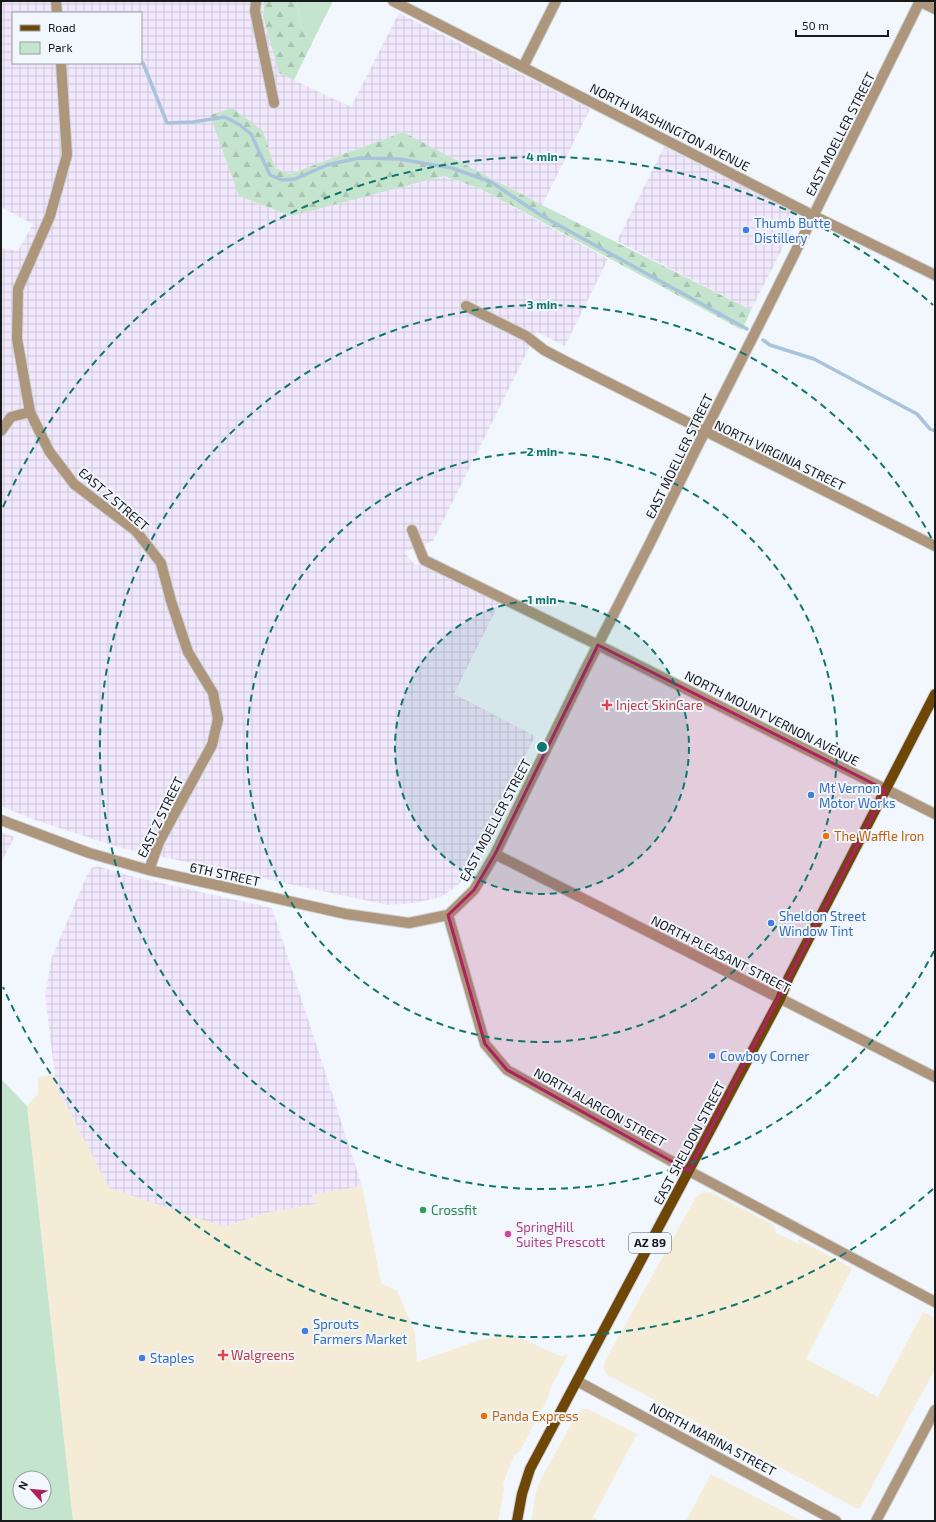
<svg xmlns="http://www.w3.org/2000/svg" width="936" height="1522" viewBox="0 0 936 1522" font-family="'Exo 2',sans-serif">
	<defs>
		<pattern id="industrial-grid" width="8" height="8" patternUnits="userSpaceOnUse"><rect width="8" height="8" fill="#f1e8fd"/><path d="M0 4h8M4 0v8" fill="none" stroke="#cec6d8"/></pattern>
		<pattern id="forest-firs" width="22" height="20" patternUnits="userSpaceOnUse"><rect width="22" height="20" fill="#c5e4ce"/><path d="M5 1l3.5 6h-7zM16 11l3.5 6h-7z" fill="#a8c3b0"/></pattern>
	</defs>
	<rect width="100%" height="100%" fill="#f1f7fc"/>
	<path fill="#f4ecd6" d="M 54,1074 L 56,1085 L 106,1182 L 110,1188 L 227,1226 L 265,1213 L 315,1204 L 312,1195 L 362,1186 L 381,1283 L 397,1291 L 415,1333 L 417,1362 L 477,1341 L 505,1335 L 519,1337 L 557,1355 L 563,1356 L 569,1353 L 550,1389 L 549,1396 L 520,1451 L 514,1456 L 503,1483 L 504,1490 L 498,1521 L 73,1521 L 27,1106 L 38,1094 L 38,1077 Z
		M 710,1192 L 774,1225 L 776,1233 L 799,1244 L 798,1239 L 852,1268 L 806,1359 L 878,1397 L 923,1312 L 935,1318 L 935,1369 L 860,1508 L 858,1509 L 608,1375 L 604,1370 L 604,1363 L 696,1197 L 702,1193 Z
		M 582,1409 L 588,1409 L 637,1434 L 593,1517 L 599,1521 L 531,1521 L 536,1492 L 542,1477 L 577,1414 Z
		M 711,1474 L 802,1521 L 686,1521 Z"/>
	<path fill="url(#industrial-grid)" fill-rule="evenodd" d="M 1,1 L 264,1 L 263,16 L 279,73 L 351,107 L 399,13 L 590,109 L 542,205 L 403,132 L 290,174 L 275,168 L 263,131 L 239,196 L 291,216 L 444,176 L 481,189 L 608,259 L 565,346 L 537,332 L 433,541 L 404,552 L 415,565 L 423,564 L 499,603 L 454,694 L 535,736 L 471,868 L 458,885 L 441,897 L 414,903 L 388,905 L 121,848 L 35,820 L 1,806 L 1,248 L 18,251 L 33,224 L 1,207 ZM 13,13 L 141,13 L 141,63 L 13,63 Z
		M 664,147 L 788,207 L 794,216 L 794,226 L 751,310 L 617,241 Z
		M 1,832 L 14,837 L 1,863 Z
		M 97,866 L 130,876 L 272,908 L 362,1186 L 312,1195 L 316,1204 L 265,1213 L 227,1226 L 212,1223 L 110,1188 L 106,1182 L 56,1085 L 45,994 L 52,957 L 87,875 L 92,868 Z"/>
	<path fill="#c5e4ce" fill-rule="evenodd" d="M 297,1 L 333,1 L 312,43 L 300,25 Z
		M 1,1079 L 27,1106 L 73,1521 L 1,1521 ZM 20,1478 L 44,1478 L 44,1502 L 20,1502 Z"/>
	<path fill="url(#forest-firs)" d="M 264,1 L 297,1 L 300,25 L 312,43 L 294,80 L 279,73 L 263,16 Z
		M 232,108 L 263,131 L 275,168 L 290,174 L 403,132 L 542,205 L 751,310 L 742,330 L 481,189 L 444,176 L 291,216 L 239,196 L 210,115 Z"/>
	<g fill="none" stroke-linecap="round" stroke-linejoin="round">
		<path stroke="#a9c3dc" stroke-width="3.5" d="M 143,63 L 167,123 L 193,122 L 225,117 L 240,125 L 251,134 L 270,175 L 282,180 L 295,179 L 327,165 L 359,158 L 399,159 L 452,168 L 491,182 L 542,216 L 747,329
			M 763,340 L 770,345 L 814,359 L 917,414 L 930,429 L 935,431"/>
		<defs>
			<path id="minor" d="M 56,1 L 57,13
				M 256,1 L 255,11 L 274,103
				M 393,1 L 814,216 L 935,275
				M 919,1 L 935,9
				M 61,63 L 67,155 L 50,216 L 18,289 L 17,339 L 30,412 L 49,451 L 74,484 L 136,531 L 161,563 L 171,601 L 188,652 L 213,693 L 218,719 L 212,745 L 159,842 L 149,870
				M 523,67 L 556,1
				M 466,306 L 526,336 L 544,350 L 567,362 L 935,546
				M 1,431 L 11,417 L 30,412
				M 412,530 L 424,560 L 598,645 L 935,814
				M 1,820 L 89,853 L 149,870 L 346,914 L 409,923 L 448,915
				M 495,854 L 935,1077
				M 448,915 L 474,890 L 495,854 L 583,674 L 651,541 L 693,455 L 766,311 L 920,1
				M 448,915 L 485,1044 L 507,1070 L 689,1171 L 935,1302
				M 577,1381 L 836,1521
				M 876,1521 L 935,1410"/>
			<path id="major" d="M 517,1521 L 522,1494 L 530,1469 L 780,999 L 789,977 L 935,694"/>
		</defs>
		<use href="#minor" stroke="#ced3d8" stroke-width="12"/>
		<use href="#major" stroke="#ced3d8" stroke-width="12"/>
		<use href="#minor" stroke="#ad967b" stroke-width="10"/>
		<use href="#major" stroke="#6e4707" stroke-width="10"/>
	</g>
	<path fill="#ad215e" fill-opacity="0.2" stroke="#ad215e" stroke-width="3" stroke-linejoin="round" d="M 598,645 L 886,790 L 689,1171 L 507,1070 L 485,1044 L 448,915 L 474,890 L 495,854 Z"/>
	<circle cx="542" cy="747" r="147" fill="#0f766e" fill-opacity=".12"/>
	<g fill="none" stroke="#0f766e" stroke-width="2" stroke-dasharray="7 5">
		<circle cx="542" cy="747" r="147"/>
		<circle cx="542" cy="747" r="295"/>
		<path d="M934 951A442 442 0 1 1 934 543"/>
		<path d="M933 1189A590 590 0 0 1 3 987M3 507A590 590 0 0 1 933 305"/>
	</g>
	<g fill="#3f7fe0" stroke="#f1f7fc" stroke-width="1.5">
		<circle cx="746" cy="230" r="4"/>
		<circle cx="811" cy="795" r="4"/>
		<circle cx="771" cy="923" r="4"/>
		<circle cx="712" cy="1056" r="4"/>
		<circle cx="305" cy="1331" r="4"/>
		<circle cx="142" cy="1358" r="4"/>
	</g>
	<g fill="#e0444e" stroke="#f1f7fc" stroke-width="1.5">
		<path d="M605 699h4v4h4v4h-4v4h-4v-4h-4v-4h4z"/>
		<path d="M221 1349h4v4h4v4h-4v4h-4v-4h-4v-4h4z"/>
	</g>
	<g fill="#e8710a" stroke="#f1f7fc" stroke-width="1.5">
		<circle cx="826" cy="836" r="4"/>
		<circle cx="484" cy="1416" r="4"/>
	</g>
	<circle fill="#2e9e5b" stroke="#f1f7fc" stroke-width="1.5" cx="423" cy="1210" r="4"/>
	<circle fill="#d1479c" stroke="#f1f7fc" stroke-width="1.5" cx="508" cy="1234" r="4"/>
	<g text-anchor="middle" stroke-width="4" stroke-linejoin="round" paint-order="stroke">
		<rect fill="#f1f7fc" stroke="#585c5e" stroke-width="1" x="629" y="1233" width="42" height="20" rx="3"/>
		<g font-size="12" font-weight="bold" fill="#17191b">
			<text x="650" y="1247">AZ 89</text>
		</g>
		<g font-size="13" fill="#17191b" stroke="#f1f7fc">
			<text transform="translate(670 127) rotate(27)" y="5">NORTH WASHINGTON AVENUE</text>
			<text transform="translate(840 134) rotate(-63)" y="5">EAST MOELLER STREET</text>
			<text transform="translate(780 455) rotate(26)" y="5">NORTH VIRGINIA STREET</text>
			<text transform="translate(679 456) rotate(-64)" y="5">EAST MOELLER STREET</text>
			<text transform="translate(114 499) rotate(41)" y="5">EAST Z STREET</text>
			<text transform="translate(772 718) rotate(27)" y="5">NORTH MOUNT VERNON AVENUE</text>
			<text transform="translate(160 817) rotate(-64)" y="5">EAST Z STREET</text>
			<text transform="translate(495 820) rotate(-62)" y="5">EAST MOELLER STREET</text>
			<text transform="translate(225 874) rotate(12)" y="5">6TH STREET</text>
			<text transform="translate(721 954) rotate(27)" y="5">NORTH PLEASANT STREET</text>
			<text transform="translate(600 1107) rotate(29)" y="5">NORTH ALARCON STREET</text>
			<text transform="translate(689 1143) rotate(-62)" y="5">EAST SHELDON STREET</text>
			<text transform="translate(713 1439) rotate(28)" y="5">NORTH MARINA STREET</text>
		</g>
		<g font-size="13" fill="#366cbe" stroke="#f1f7fc" text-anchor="start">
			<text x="754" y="228">Thumb Butte<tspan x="754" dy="15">Distillery</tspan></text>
			<text x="819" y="793">Mt Vernon<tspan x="819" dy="15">Motor Works</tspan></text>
			<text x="779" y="921">Sheldon Street<tspan x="779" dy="15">Window Tint</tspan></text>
			<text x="720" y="1061">Cowboy Corner</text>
			<text x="313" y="1329">Sprouts<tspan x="313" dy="15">Farmers Market</tspan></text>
			<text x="150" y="1363">Staples</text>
		</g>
		<g font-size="13" fill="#be3a42" stroke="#f1f7fc" text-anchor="start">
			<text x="616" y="710">Inject SkinCare</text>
			<text x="231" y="1360">Walgreens</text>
		</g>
		<g font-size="13" fill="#c56008" stroke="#f1f7fc" text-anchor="start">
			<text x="834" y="841">The Waffle Iron</text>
			<text x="492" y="1421">Panda Express</text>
		</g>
		<g font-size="13" fill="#27864d" stroke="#f1f7fc" text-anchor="start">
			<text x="431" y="1215">Crossfit</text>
		</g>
		<g font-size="13" fill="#b23c85" stroke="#f1f7fc" text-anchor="start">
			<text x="516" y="1232">SpringHill<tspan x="516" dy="15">Suites Prescott</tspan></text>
		</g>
	</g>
	<circle cx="542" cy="747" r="6" fill="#0f766e" stroke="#f1f7fc" stroke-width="2"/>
	<g font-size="12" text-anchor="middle" font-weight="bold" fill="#0f766e" stroke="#f1f7fc" stroke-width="4" stroke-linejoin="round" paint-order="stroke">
		<text x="542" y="161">4 min</text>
		<text x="542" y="309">3 min</text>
		<text x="542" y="456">2 min</text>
		<text x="542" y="604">1 min</text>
	</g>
	<rect width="936" height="1522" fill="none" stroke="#17191b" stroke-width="4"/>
	<rect x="12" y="12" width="130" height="52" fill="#f1f7fc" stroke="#9a9ea2"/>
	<rect x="20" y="25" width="20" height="6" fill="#6e4707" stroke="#9a9ea2"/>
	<text x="48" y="32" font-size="12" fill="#17191b">Road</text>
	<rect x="20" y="42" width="20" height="12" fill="#c5e4ce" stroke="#9a9ea2"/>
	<text x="48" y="52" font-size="12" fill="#17191b">Park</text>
	<g transform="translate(32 1490) rotate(297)"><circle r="19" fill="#f1f7fc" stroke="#9a9ea2"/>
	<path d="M0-3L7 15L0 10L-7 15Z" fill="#ad215e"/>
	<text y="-6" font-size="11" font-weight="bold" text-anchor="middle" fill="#17191b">N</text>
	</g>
	<path d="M796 30v6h92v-6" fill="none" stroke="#17191b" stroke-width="2"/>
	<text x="802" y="30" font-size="12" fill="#17191b" stroke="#f1f7fc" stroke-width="3" paint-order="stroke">50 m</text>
</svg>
